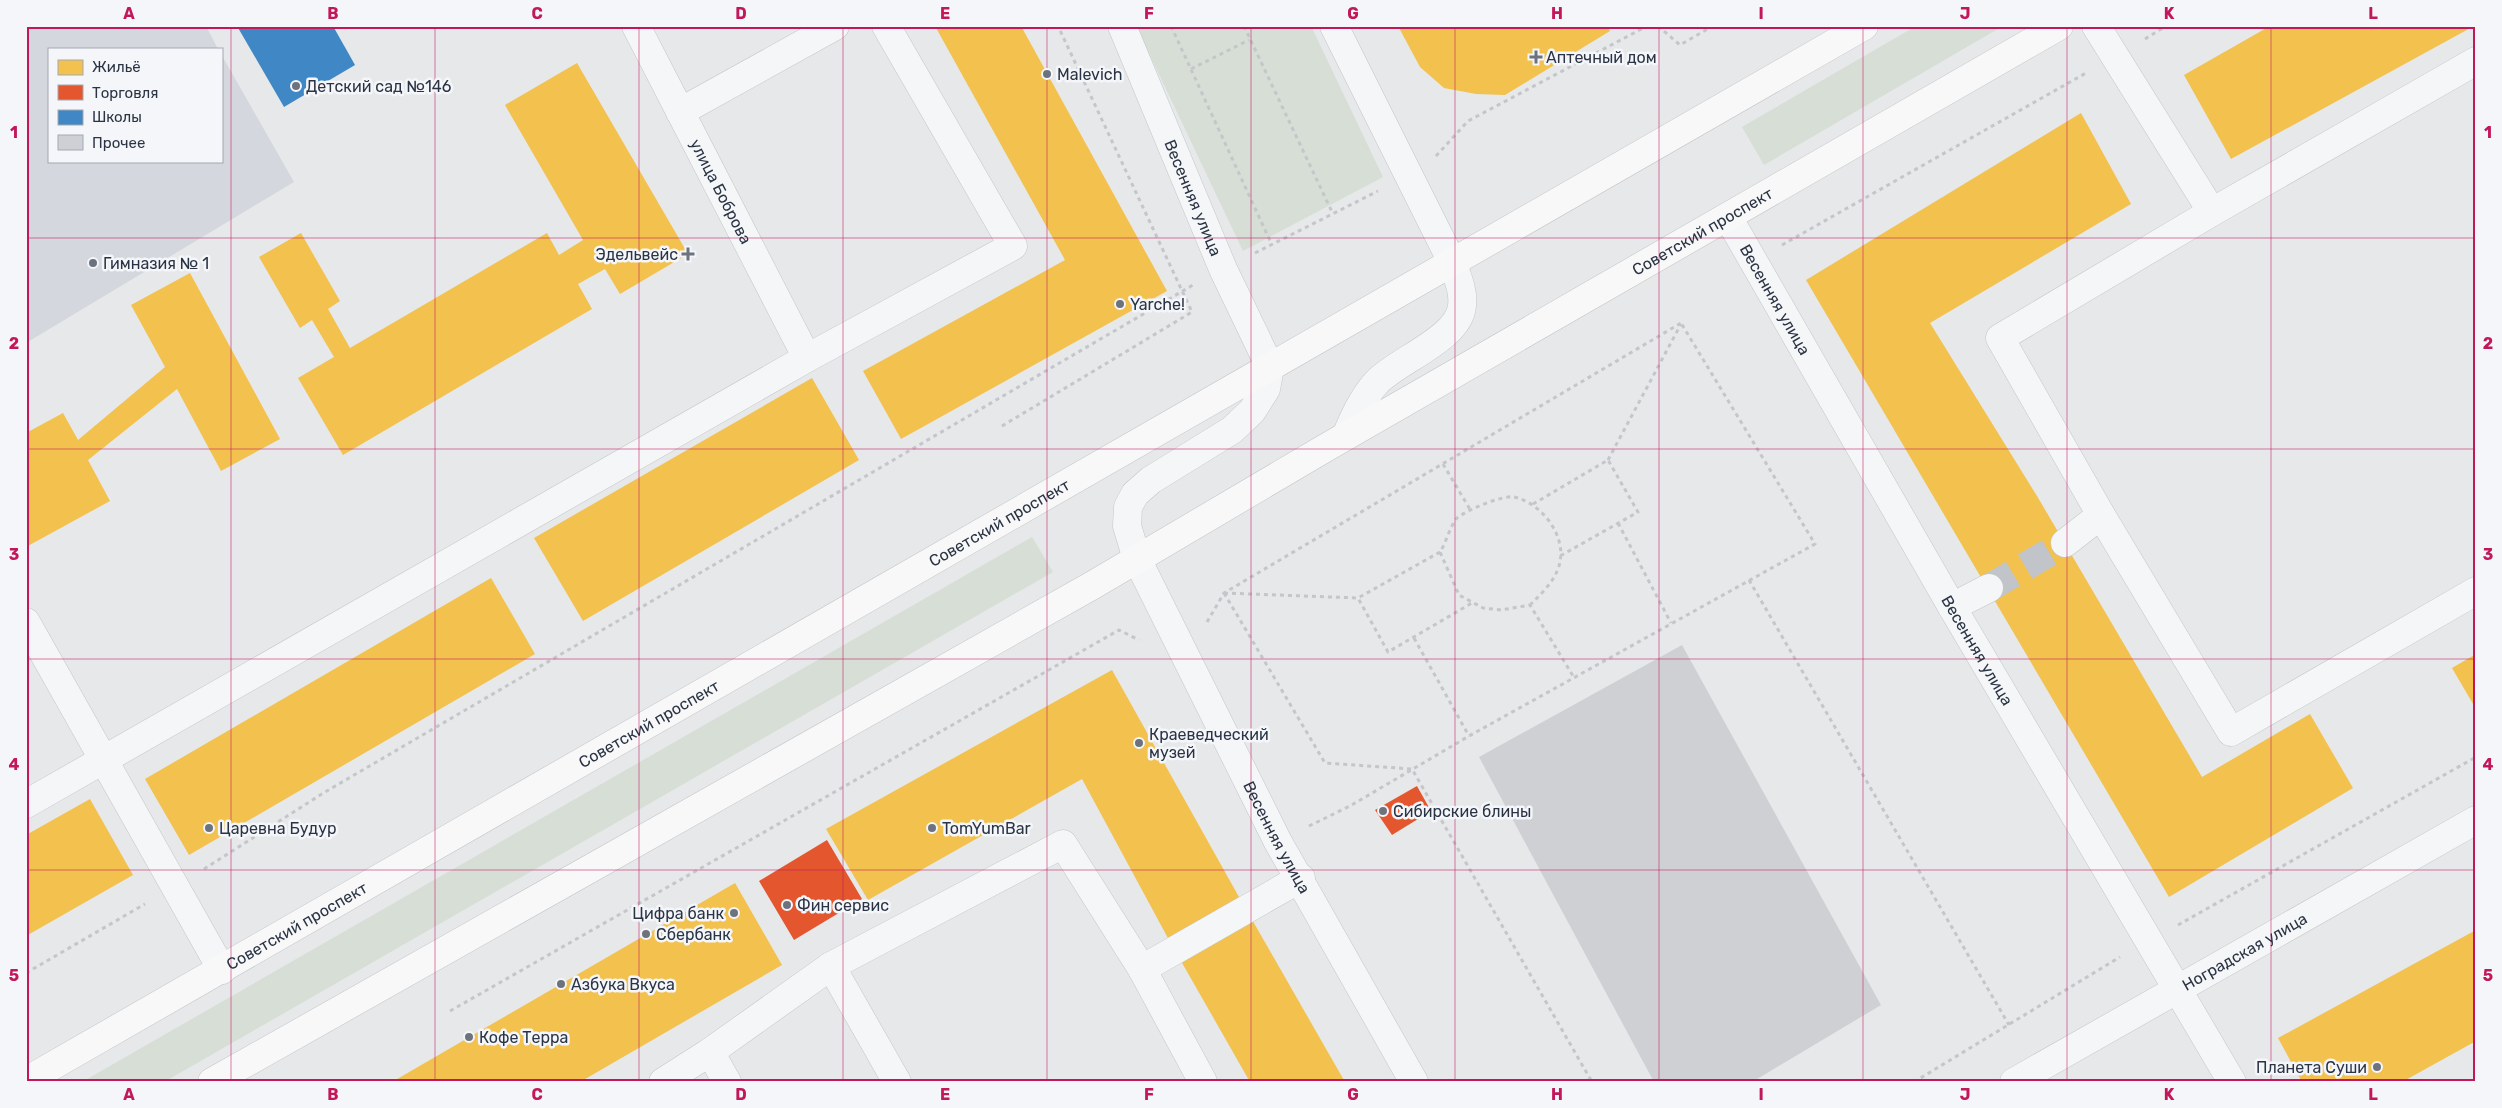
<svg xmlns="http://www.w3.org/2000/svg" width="2502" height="1108" viewBox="0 0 2502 1108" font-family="Rubik,sans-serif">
	<rect width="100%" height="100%" fill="#e6e8ea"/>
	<path fill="#d4d7dd" d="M 26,26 L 206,26 L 218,49 L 49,49 L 49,161 L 221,161 L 221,54 L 294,182 L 26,343 Z"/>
	<path fill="#d6ded6" d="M 1136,26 L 1311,26 L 1383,177 L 1243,251 Z
		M 1916,26 L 2003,26 L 1764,165 L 1742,127 Z
		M 1032,537 L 1053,572 L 164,1082 L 82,1082 Z"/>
	<path fill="#f2c14e" d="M 935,26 L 1021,26 L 1167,291 L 901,439 L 863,371 L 1065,260 Z
		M 1398,26 L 1607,26 L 1610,31 L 1505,95 L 1476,94 L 1444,88 L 1420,67 Z
		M 2270,26 L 2474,26 L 2231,159 L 2184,75 Z
		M 577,63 L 688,254 L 620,294 L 605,269 L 578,284 L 592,309 L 343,455 L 298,378 L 334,357 L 312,320 L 300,328 L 259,257 L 301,233 L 340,301 L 328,309 L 350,348 L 547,233 L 559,255 L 583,240 L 505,105 Z
		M 2081,113 L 2131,204 L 1930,323 L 2037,496 L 2202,777 L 2310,714 L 2353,788 L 2169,897 L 1806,280 Z
		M 190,273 L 280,439 L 221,471 L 177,389 L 88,460 L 110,501 L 26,547 L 26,433 L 63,413 L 78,440 L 165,367 L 131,305 Z
		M 812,378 L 859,460 L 583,621 L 534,538 Z
		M 491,578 L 535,654 L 189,855 L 145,779 Z
		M 2476,654 L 2476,709 L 2452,668 Z
		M 1112,670 L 1239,897 L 1345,1082 L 1250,1082 L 1169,940 L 1082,779 L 868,900 L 826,829 Z
		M 90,799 L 133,875 L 26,936 L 26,835 Z
		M 735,883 L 782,965 L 580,1082 L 392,1082 Z
		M 2476,930 L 2476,1041 L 2402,1082 L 2302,1082 L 2278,1038 Z"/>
	<path fill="#e4572e" d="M 1417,786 L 1431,811 L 1392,835 L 1375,810 Z
		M 827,840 L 862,899 L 794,940 L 759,881 Z"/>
	<path fill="#3f88c5" d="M 237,26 L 333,26 L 355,65 L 284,107 Z"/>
	<path fill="#ced0d3" d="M 1682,645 L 1881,1005 L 1752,1082 L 1654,1082 L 1479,757 Z"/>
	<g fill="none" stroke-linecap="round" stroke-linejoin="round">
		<path stroke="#c1c4c9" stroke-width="28" stroke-dasharray="28 14" stroke-linecap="butt" d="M 1989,588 L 2065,543"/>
		<defs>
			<g id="minor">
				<path id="s1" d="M 636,26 L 807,358"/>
				<path id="s2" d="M 1122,26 L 1223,269 L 1270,367 L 1266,389 L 1252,411 L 1232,430 L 1151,480 L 1135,494 L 1128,507 L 1127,526 L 1137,559 L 1278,842 L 1414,1082"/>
				<path d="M 1334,26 L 1452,262 C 1457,276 1464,291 1462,306 C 1459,339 1397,360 1376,383 C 1362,399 1354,417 1346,436"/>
				<path d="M 2096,26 L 2212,212"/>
				<path d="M 2476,61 L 2212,212 L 2000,338 L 2101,515 L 2231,732 L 2476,591"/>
				<path d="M 680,112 L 835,26"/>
				<path id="s3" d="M 1728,217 L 1952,607 L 2232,1082"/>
				<path d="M 2065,543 L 2101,515"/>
				<path d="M 1952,607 L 1989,588"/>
				<path d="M 26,622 L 222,970"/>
				<path d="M 26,804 L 807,358 L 1013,246 L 886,26"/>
				<path d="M 831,966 L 897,1082"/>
				<path d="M 710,1052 L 727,1082"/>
				<path d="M 663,1082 L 710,1052 L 831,966 L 1063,844 L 1142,969"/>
				<path d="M 1203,1082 L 1142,969 L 1301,878"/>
				<path id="s4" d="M 2014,1082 L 2476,820"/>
			</g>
			<g id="major">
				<path id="s5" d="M 26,1081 L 1864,26"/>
				<path id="s6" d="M 212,1082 L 1093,585 L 1327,447 L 2059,26"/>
			</g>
		</defs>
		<use href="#minor" stroke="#c4c6c8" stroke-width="29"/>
		<use href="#major" stroke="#c2c5c8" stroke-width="29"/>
		<path stroke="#c5c6ca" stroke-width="3" stroke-dasharray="4 4" stroke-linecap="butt" d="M 1171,26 L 1272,245
			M 1244,26 L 1333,214
			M 1658,26 L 1680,45 L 1713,26
			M 2145,39 L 2166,26
			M 1191,69 L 1249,40
			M 1436,156 L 1468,121 L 1647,26
			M 1782,245 L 2086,73
			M 1255,253 L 1378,191
			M 1002,426 L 1192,312 L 1058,26
			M 1608,460 L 1681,324
			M 1443,464 L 1471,511
			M 1533,504 L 1608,460 L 1638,512 L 1560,556
			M 1618,523 L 1671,623
			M 1440,552 L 1358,598 L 1388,652 L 1472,603
			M 1749,580 L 2009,1025
			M 1224,593 L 1325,763 L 1412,769 L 1592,1082
			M 1224,593 L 1358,598
			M 1530,605 C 1541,594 1554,582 1559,566 C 1568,537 1542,503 1514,497 C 1502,495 1467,510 1457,518 C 1450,526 1446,543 1440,552 L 1459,595 L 1483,608 L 1501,610 L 1530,605 L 1573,676
			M 1207,622 L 1224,593 L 1681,323
			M 1414,638 L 1469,736
			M 1309,826 L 1350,806 L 1469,736 L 1815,544 L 1681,323
			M 204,869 L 325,792 L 1193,285
			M 2178,925 L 2476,757
			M 26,973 L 145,904
			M 450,1011 L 1119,630 L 1139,640
			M 1914,1082 L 2120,957"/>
		<use href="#minor" stroke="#f5f6f7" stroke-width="28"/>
		<use href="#major" stroke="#f8f8f8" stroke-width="28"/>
	</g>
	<path fill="none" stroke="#c2185b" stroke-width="1" stroke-opacity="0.55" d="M 231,26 L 231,1082M 435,26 L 435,1082M 639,26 L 639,1082M 843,26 L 843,1082M 1047,26 L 1047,1082M 1251,26 L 1251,1082M 1455,26 L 1455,1082M 1659,26 L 1659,1082M 1863,26 L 1863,1082M 2067,26 L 2067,1082M 2271,26 L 2271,1082M 26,238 L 2476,238M 26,449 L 2476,449M 26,659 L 2476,659M 26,870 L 2476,870"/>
	<g fill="#6c737f" stroke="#f4f6f9" stroke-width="2">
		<path d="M1533.5 49.5h5v5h5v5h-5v5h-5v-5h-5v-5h5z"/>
		<circle cx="1047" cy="74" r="5"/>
		<circle cx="296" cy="86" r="5"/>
		<path d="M685.5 246.5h5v5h5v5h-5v5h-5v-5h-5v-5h5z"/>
		<circle cx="93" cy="263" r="5"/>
		<circle cx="1120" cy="304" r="5"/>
		<circle cx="1139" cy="743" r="5"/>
		<circle cx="1383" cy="811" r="5"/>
		<circle cx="209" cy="828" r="5"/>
		<circle cx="932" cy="828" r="5"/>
		<circle cx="787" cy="905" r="5"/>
		<circle cx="734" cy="913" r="5"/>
		<circle cx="646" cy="934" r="5"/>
		<circle cx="561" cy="984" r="5"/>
		<circle cx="469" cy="1037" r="5"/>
		<circle cx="2377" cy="1067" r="5"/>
	</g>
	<g text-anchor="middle" stroke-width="5" stroke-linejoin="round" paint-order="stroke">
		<g font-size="16" fill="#2b3445" stroke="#f4f6f9" text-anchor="start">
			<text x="1546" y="63">Аптечный дом</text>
			<text x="1057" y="80">Malevich</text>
			<text x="306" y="92">Детский сад №146</text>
			<text x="678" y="260" text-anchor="end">Эдельвейс</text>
			<text x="103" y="269">Гимназия № 1</text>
			<text x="1130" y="310">Yarche!</text>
			<text x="1149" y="740">Краеведческий<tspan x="1149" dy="18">музей</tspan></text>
			<text x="1393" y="817">Сибирские блины</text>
			<text x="219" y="834">Царевна Будур</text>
			<text x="942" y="834">TomYumBar</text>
			<text x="797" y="911">Фин сервис</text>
			<text x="724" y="919" text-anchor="end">Цифра банк</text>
			<text x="656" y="940">Сбербанк</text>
			<text x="571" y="990">Азбука Вкуса</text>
			<text x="479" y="1043">Кофе Терра</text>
			<text x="2367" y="1073" text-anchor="end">Планета Суши</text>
		</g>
		<g font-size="16" fill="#2b3445" stroke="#f4f6f9">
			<text dy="6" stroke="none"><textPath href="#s1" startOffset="186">улица Боброва</textPath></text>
			<text dy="6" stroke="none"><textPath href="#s2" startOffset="186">Весенняя улица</textPath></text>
			<text dy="6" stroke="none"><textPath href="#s6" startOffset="1716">Советский проспект</textPath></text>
			<text dy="6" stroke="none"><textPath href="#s3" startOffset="95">Весенняя улица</textPath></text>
			<text dy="6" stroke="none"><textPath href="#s5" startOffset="1122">Советский проспект</textPath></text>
			<text dy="6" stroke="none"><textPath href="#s3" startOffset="500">Весенняя улица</textPath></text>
			<text dy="6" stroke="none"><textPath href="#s5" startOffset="718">Советский проспект</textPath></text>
			<text dy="6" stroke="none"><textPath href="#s2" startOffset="944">Весенняя улица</textPath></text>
			<text dy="6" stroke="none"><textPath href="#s5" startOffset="312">Советский проспект</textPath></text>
			<text dy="6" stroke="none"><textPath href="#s4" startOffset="265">Ноградская улица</textPath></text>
		</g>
	</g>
	<rect width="2502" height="1108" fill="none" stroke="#f4f6f9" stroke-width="55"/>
	<rect x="48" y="48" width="175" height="115" fill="#f4f6f9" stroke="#a4a8b1"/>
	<rect x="58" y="60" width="25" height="15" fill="#f2c14e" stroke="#a4a8b1"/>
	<text x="92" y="72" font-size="15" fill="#2b3445">Жильё</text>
	<rect x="58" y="85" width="25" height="15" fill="#e4572e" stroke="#a4a8b1"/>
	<text x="92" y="98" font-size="15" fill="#2b3445">Торговля</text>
	<rect x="58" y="110" width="25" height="15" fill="#3f88c5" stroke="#a4a8b1"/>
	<text x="92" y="122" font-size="15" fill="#2b3445">Школы</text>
	<rect x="58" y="135" width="25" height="15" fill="#ced0d3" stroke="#a4a8b1"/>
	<text x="92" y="148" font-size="15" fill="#2b3445">Прочее</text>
	<rect x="28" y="28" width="2446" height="1052" fill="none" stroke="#c2185b" stroke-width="2"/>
	<g font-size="16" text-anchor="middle" font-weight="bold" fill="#c2185b">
		<text x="129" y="19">A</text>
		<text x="333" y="19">B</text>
		<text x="537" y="19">C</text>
		<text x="741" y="19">D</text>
		<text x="945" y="19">E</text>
		<text x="1149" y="19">F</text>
		<text x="1353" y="19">G</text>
		<text x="1557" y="19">H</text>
		<text x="1761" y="19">I</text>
		<text x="1965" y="19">J</text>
		<text x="2169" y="19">K</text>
		<text x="2373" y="19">L</text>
		<text x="14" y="138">1</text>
		<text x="2488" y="138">1</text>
		<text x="14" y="349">2</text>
		<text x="2488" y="349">2</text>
		<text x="14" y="560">3</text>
		<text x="2488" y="560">3</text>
		<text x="14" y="770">4</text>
		<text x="2488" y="770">4</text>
		<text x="14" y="981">5</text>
		<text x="2488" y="981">5</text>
		<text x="129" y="1100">A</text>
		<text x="333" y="1100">B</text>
		<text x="537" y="1100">C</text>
		<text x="741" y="1100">D</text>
		<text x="945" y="1100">E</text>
		<text x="1149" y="1100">F</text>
		<text x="1353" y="1100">G</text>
		<text x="1557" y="1100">H</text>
		<text x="1761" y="1100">I</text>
		<text x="1965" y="1100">J</text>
		<text x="2169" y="1100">K</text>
		<text x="2373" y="1100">L</text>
	</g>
</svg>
